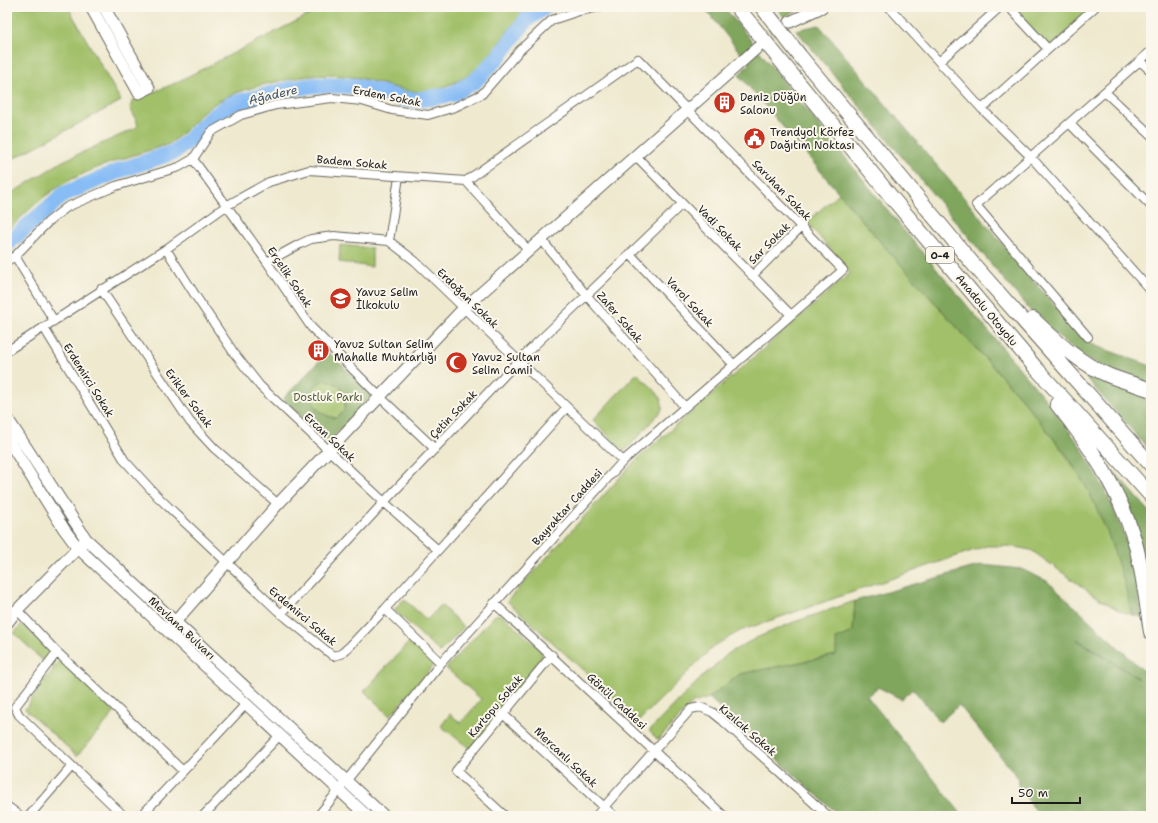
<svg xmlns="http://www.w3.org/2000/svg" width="1158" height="823" viewBox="0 0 1158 823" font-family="'Shantell Sans',sans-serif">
	<rect width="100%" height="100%" fill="#fbf7ec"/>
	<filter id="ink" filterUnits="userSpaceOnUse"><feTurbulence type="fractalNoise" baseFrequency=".025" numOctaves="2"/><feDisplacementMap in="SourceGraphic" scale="8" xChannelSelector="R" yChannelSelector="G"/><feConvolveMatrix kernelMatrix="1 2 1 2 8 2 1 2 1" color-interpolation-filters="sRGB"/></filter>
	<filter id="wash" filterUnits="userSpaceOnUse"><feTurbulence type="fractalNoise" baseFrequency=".012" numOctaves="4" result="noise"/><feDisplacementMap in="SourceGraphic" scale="16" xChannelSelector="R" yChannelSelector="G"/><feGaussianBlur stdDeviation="0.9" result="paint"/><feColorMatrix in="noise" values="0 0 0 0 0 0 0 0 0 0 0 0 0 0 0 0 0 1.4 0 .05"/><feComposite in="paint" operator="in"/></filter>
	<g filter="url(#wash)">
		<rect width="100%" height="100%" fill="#efe9cf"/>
		<path fill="#a1c069" stroke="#5e6e42" d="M 7,7 L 68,7 L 121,101 L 7,162 Z
			M 324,7 L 530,7 C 506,26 493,61 468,76 C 457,82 434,92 422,92 C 401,92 383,83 363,79 C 344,75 322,74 303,77 C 276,81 237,89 214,104 C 197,115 186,133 169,144 C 133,156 92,166 60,186 C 40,198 24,215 7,231 L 7,185 L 12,193 L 63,161 L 134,129 L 138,125 L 130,107 L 133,100 L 171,85 Z
			M 1009,7 L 1095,7 L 1048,49 Z
			M 839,193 C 882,244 926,293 971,343 C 1014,390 1058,437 1089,492 C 1111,529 1123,573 1132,615 L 1120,611 L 1095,596 L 1031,550 L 1009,546 L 986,546 L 740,631 L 714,646 L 639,721 L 507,601 L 634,462 L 850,273 L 807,222 Z
			M 340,245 L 372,248 L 372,267 L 339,262 Z
			M 328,352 L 373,395 L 328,442 L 283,399 Z
			M 637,373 C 646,384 665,394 662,410 L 624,452 L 593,420 Z
			M 404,599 L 427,620 L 441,605 L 464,627 L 440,652 L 394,610 Z
			M 855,601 L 853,632 L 837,655 L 740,674 L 709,698 L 693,703 L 658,740 L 649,731 L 704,675 L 729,653 L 756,638 L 794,622 Z
			M 501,614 L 541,650 L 543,660 L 470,749 L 441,726 L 450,714 L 461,723 L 481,699 L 446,668 L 495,615 Z
			M 22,624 L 52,651 L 44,662 L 14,633 Z
			M 411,640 L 435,664 L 390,716 L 364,691 Z
			M 60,659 L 115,712 L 77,756 L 25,709 Z"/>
		<path fill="#80a65d" stroke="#4e613c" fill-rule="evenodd" d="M 704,7 L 724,7 L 903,229 L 1052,407 L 1081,447 L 1108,496 L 1123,531 L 1133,567 L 1142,617 L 1132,615 L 1124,582 L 1108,534 L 1090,494 L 1069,458 L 1020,397 L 883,245 L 739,75 L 749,64 Z
			M 776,7 L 805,7 L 784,17 Z
			M 819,25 L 1064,317 L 1085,339 L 1096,346 L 1151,366 L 1151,385 L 1116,373 L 1085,358 L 1037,319 L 796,30 Z
			M 328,352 L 373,395 L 328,442 L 283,399 ZM 325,379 L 338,385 L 346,396 L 344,411 L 336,418 C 322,416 315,409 311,396 L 316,385 Z
			M 1073,363 L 1151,396 L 1151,452 Z
			M 1114,471 L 1151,513 L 1151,606 L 1128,504 Z
			M 982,565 L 1021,569 L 1047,581 L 1149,676 L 1151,686 L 1151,816 L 1040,816 L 1018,787 L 1019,779 L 959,705 L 940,722 L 913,689 L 901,699 L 878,687 L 867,696 L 963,816 L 840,816 L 709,698 L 740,674 L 836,655 L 836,639 L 853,632 L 855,601 ZM 1077,639 L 1139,679 L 1077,640 Z"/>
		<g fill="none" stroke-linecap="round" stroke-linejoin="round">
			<path stroke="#87bcf5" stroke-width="16" d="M 7,244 L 64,194 L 121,170 L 174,152 L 187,142 L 212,117 L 231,104 L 289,89 L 315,85 L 355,86 L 404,99 L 416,100 L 452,94 L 475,81 L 500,55 L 527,19 L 545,7"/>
		</g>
	</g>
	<g filter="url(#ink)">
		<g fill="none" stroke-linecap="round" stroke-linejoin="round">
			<path stroke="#cfcab4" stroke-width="11" stroke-dasharray="11 5.5" stroke-linecap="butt" d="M 759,46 L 790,22"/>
			<defs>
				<path id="street" d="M 889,7 L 982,109 L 1031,157 L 1151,291
					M 1009,7 L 1048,49
					M 1140,61 L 1151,71
					M 939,62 L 1000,7
					M 1105,92 L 1151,135
					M 982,109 L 1095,7
					M 1070,124 L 1151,206
					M 635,155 L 791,315
					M 193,159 L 267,262 L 311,327 L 380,397 L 435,449
					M 466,181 L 528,250
					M 541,239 L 587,296 L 685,407
					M 389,241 L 399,177
					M 166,249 L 197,298 L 234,353 L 260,386 L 384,502 L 438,550
					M 630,254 L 734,365
					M 15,256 L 54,321
					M 7,261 L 15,256 L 48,222 L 67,207 L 116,186 L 179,167 L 193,159 L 211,132 L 241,115 L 276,105 L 332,98 L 362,101 L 392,110 L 428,115 L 455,107 L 482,94 L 519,51 L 552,20 L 579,11 L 599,7
					M 267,262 L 300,244 L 311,239 L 334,236 L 389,241 L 415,261 L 623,461
					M 752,276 L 802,226
					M 101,289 L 190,422 L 214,448 L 278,504
					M 44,328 L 125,461 L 157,496 L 278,611 L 333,656 L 341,654 L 350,646 L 385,609 L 567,407
					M 1088,337 L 976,205 L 1151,51
					M 7,351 L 166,249 L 226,206 L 269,182 L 309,170 L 466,181 L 638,59 L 843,270 L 623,461 L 441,663 L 318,816
					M 494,603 L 724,816
					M 385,609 L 441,663
					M 17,610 L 57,652 L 183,771
					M 281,614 L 384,502 L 518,361 L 682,204
					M 57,652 L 15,707 L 19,715 L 124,816
					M 503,714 L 614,816
					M 29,816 L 72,766
					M 141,816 L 246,704
					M 203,816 L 280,735
					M 505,816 L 456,771 L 552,655
					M 596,816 L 691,709 L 700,707 L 712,712 L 722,720 L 828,816"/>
				<path id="secondary" d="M 91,7 L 139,93 L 149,88 L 104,7
					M 790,22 L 822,7
					M 7,418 L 86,539 L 384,816
					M 7,438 L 64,529 L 78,548 L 367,816
					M 7,623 L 17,610 L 83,543
					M 168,630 L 278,504 L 463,309 L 757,48
					M 7,808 L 18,816"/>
				<path id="highway" d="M 737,7 L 893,199 L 1035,367 L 1151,496
					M 762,7 L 800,56 L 974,265 L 1151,465
					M 1033,319 C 1056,341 1080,364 1110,376 C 1123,381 1137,385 1151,390
					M 1057,404 C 1090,445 1118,488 1134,539 C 1143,569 1146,601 1151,632"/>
			</defs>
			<use href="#street" stroke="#66645b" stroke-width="10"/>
			<use href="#secondary" stroke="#66645b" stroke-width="13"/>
			<use href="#highway" stroke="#66645b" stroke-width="16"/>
			<use href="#street" stroke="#fff" stroke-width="8"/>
			<use href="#secondary" stroke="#fff" stroke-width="11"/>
			<use href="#highway" stroke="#fff" stroke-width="14"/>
		</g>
	</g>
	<defs>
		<symbol id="building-disc" viewBox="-11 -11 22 22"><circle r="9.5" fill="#c8321e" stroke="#fbf7ec"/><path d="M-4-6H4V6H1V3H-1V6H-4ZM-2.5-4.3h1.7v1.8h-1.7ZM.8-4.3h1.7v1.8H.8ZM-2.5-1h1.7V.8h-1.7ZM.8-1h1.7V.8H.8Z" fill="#fff"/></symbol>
		<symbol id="civic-disc" viewBox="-11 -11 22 22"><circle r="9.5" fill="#c8321e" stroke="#fbf7ec"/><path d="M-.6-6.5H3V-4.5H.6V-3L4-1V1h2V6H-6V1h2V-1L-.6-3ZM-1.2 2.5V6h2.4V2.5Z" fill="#fff"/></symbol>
		<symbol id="school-disc" viewBox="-11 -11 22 22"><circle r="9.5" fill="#c8321e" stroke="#fbf7ec"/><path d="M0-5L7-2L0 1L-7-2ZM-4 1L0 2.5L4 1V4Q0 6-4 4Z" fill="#fff"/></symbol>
		<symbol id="mosque-disc" viewBox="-11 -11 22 22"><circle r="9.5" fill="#c8321e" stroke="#fbf7ec"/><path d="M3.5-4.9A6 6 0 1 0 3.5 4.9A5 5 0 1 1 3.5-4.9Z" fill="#fff"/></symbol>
	</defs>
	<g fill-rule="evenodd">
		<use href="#building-disc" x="712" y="90" width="25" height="25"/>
		<use href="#civic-disc" x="742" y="126" width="25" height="25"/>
		<use href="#school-disc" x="328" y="286" width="25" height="25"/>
		<use href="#building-disc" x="306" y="338" width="25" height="25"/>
		<use href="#mosque-disc" x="444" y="350" width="25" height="25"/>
	</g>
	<g text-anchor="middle" stroke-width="4" stroke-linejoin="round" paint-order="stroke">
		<rect fill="#fbf7ec" stroke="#5f5e5a" stroke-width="1" x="926" y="247" width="28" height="16" rx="3"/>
		<g font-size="10" font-weight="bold" fill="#1c1c1c">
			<text x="940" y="259">O-4</text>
		</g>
		<g font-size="11" fill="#1c1c1c" stroke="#fbf7ec">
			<text transform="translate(387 96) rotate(11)" y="4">Erdem Sokak</text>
			<text transform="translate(352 162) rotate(5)" y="4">Badem Sokak</text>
			<text transform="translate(782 190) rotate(46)" y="4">Saruhan Sokak</text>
			<text transform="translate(720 228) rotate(46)" y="4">Vadi Sokak</text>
			<text transform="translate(769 243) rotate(-45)" y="4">Sar Sokak</text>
			<text transform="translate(290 277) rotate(56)" y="4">Erçelik Sokak</text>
			<text transform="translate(468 298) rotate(44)" y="4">Erdoğan Sokak</text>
			<text transform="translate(690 302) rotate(47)" y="4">Varol Sokak</text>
			<text transform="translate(987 310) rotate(50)" y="4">Anadolu Otoyolu</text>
			<text transform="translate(620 317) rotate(49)" y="4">Zafer Sokak</text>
			<text transform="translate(89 380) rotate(58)" y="4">Erdemirci Sokak</text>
			<text transform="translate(189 398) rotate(53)" y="4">Erikler Sokak</text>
			<text transform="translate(453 414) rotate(-46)" y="4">Çetin Sokak</text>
			<text transform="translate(330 437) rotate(43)" y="4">Ercan Sokak</text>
			<text transform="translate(567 507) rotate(-48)" y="4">Bayraktar Caddesi</text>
			<text transform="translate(303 616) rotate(40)" y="4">Erdemirci Sokak</text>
			<text transform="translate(182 628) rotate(43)" y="4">Mevlana Bulvarı</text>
			<text transform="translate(617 701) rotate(43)" y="4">Gönül Caddesi</text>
			<text transform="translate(495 706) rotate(-50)" y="4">Kartopu Sokak</text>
			<text transform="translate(748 730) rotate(41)" y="4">Kızılcık Sokak</text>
			<text transform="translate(566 757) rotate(43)" y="4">Mercanlı Sokak</text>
		</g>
		<g font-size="11" fill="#1c1c1c" stroke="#fbf7ec" text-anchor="start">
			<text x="740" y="101">Deniz Düğün<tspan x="740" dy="13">Salonu</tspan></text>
			<text x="770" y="136">Trendyol Körfez<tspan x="770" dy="13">Dağıtım Noktası</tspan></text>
			<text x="356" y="296">Yavuz Selim<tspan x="356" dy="13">İlkokulu</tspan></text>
			<text x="334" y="348">Yavuz Sultan Selim<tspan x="334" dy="13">Mahalle Muhtarlığı</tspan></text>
			<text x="472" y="361">Yavuz Sultan<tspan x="472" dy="13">Selim Camii</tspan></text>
		</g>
		<g font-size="11" fill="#515e3b" stroke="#fbf7ec">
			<text x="328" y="401">Dostluk Parkı</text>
		</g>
		<g font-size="12" font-style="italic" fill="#415468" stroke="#fbf7ec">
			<text transform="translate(273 95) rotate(-13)" y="4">Ağadere</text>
		</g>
	</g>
	<rect width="1158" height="823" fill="none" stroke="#fbf7ec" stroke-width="24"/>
	<path d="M1012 797v6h68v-6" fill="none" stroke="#1c1c1c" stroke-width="2"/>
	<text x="1018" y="797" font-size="12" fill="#1c1c1c" stroke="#fbf7ec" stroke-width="3" paint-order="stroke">50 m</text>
</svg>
